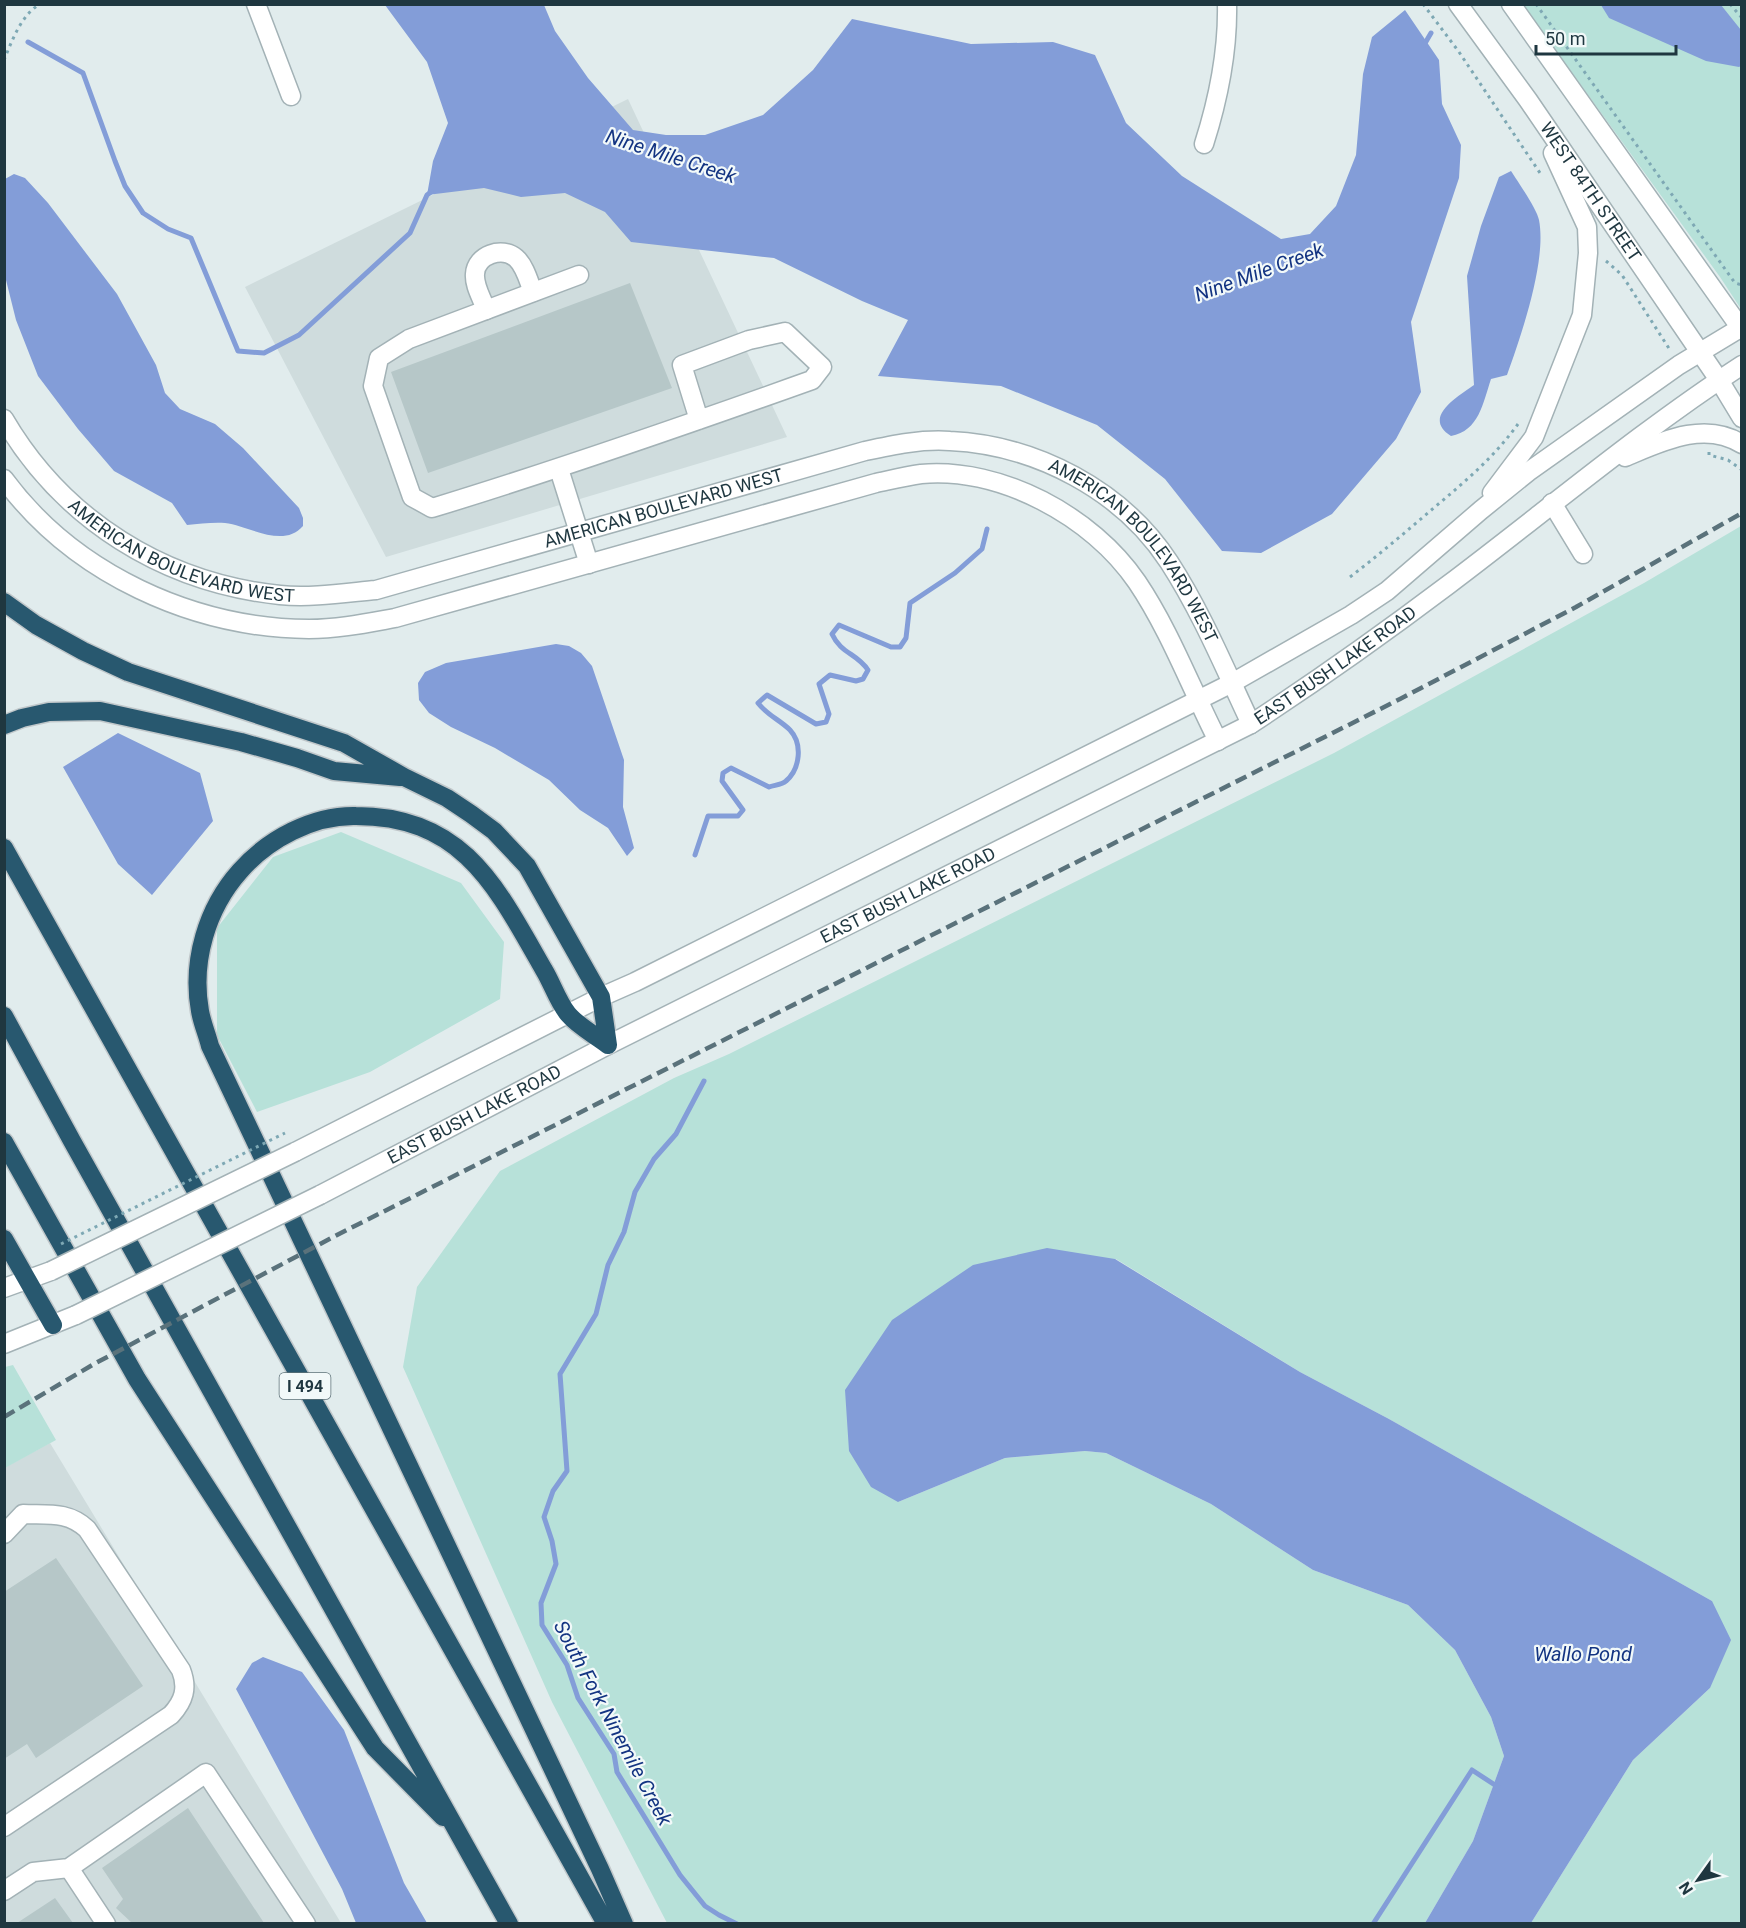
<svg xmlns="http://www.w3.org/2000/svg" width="1746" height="1928" viewBox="0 0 1746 1928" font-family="Roboto,sans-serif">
	<rect width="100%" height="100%" fill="#e1eced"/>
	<path fill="#cfdcdd" d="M 628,99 L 787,437 L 386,557 L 245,287 Z
		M 50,1443 L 341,1923 L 5,1923 L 4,1468 Z"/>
	<path fill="#b7e1d9" d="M 1523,5 L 1741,5 L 1741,309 L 1720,277 Z
		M 1741,526 L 1741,1923 L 1531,1923 L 1633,1760 L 1710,1688 L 1712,1601 L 1389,1419 L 1300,1372 L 1116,1259 L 898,1502 L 1005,1458 L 1085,1451 L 1106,1453 L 1211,1504 L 1313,1570 L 1408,1605 L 1455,1650 L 1491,1717 L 1504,1756 L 1473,1841 L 1425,1923 L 667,1923 L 552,1702 L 403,1367 L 417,1287 L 500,1171 L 674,1078 L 729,1054 L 1334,753 L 1644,583 Z
		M 341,832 L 461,883 L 504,942 L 500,999 L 370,1072 L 257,1112 L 217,1035 L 217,928 L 273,857 Z
		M 13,1365 L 56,1440 L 5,1468 L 5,1367 Z"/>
	<path fill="#839dd8" d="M 385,5 L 544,5 L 555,31 L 588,78 L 633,130 L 666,135 L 705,135 L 763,115 L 813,70 L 852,19 L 971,44 L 1053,42 L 1095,55 L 1126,123 L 1182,176 L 1281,239 L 1310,234 L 1336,206 L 1356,155 L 1363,74 L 1372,37 L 1405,10 L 1439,60 L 1442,104 L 1461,145 L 1459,178 L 1411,322 L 1421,392 L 1396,439 L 1332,514 L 1261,553 L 1222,551 L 1165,479 L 1097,425 L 1001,386 L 878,376 L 908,320 L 862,301 L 774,258 L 631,242 L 605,212 L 565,193 L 521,197 L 484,188 L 427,195 L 433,161 L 448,123 L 427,62 Z
		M 1601,5 L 1721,5 L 1741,30 L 1741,66 L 1739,67 L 1706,61 L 1636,30 L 1609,18 Z
		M 1511,171 C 1518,182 1537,209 1539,220 C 1547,261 1521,336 1507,375 L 1491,379 C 1483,403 1479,431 1451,436 C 1421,417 1459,396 1474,385 L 1467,276 L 1481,226 L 1499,177 Z
		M 14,174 L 25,178 L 48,203 L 117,294 L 156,365 L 165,393 L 180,409 L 215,424 L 243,448 L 299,508 L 303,518 L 303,526 C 283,549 250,526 225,523 C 213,522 199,524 187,525 L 172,503 L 114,471 L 78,429 L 38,376 L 16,320 L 5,276 L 5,179 Z
		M 556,644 L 569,646 L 581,653 L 592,666 L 624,760 L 623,807 L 634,848 L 627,856 L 608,828 L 580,810 L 549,780 L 495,748 L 451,727 L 429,713 L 419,700 L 418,683 L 425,672 L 446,663 Z
		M 118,733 L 200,773 L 213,821 L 152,895 L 118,864 L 63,767 Z
		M 1047,1248 L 1115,1259 L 1300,1372 L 1389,1419 L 1712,1601 L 1731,1640 L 1710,1688 L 1633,1760 L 1531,1923 L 1425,1923 L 1473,1841 L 1504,1756 L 1491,1717 L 1455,1650 L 1408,1605 L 1313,1570 L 1211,1504 L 1106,1453 L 1085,1451 L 1005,1458 L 898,1502 L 871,1487 L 849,1451 L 845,1390 L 892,1320 L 973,1265 Z
		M 263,1657 L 302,1672 L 344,1730 L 404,1883 L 427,1923 L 356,1923 L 342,1889 L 236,1689 L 252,1663 Z"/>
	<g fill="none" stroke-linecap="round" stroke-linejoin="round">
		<path stroke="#839dd8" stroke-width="5" d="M 28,42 L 83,73 L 115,161 L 125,186 L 143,213 L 168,229 L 191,238 L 238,351 L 264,353 L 299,335 L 410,233 L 427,195 L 431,192
			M 1424,45 L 1431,33
			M 695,855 L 708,816 L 738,816 L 743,810 L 722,781 L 723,773 L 731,768 L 769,787 C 774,785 782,785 786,781 C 800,769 803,744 790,730 C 780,720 767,715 758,703 L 767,695 L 816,724 L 826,722 L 829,714 L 819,684 L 830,675 L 856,681 L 863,679 L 868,670 C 857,653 841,654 832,634 L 839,625 L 891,647 L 900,647 L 906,638 L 910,603 L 955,573 L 982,549 L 987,529
			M 704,1081 L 676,1134 L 654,1159 L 635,1192 L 624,1232 L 608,1265 L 596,1314 L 560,1374 L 567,1471 L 553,1491 L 544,1517 L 552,1541 L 556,1564 L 541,1603 L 542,1625 L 567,1665 L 578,1698 L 614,1754 L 617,1772 L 680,1875 L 705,1906 L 719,1915 L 737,1924
			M 1373,1924 L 1472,1770 L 1498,1787"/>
	</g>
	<path fill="#b6c7c8" d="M 630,283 L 672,388 L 428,473 L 391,372 Z
		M 56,1558 L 143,1686 L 36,1758 L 27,1744 L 4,1759 L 4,1592 Z
		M 188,1808 L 264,1923 L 132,1923 L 116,1908 L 123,1899 L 102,1868 Z
		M 55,1898 L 73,1923 L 17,1923 Z"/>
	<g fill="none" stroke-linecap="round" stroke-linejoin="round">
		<defs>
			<g id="minor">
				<path d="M 256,4 L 291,96"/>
				<path id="s1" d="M 1458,4 L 1528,100 L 1719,380 L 1742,418"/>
				<path d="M 1511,4 L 1742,330"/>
				<path d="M 1204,144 C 1218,100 1228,51 1227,4"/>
				<path d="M 579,275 L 409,339 L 379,358 L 373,386 L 412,497 L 432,508 C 560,469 686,425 812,380 L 822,367 L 785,332 L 749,340 L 682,365 L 699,420"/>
				<path d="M 486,310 C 482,298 474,286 475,274 C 476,255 502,246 516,258 C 525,266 529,282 533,292"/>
				<path id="s2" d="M 4,419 C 63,520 164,583 280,595 C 311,598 344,593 376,590 L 865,451 C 893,445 921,439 950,441 C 1036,445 1122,490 1169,562 C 1202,613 1225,669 1251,724"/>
				<path d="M 1625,457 C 1661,442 1704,420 1742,444"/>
				<path d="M 559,469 L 589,564"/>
				<path d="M 4,479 C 74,574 193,628 309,629 C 338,629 367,623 395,618 L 876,483 C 890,480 906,476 921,474 C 1001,467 1092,516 1137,582 C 1170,631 1191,688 1218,741"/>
				<path d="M 1492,493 L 1534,437 L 1582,315 L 1588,253 L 1587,227 L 1553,153"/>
				<path d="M 1552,503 L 1583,554"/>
				<path d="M 295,1152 L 601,997 L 635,982 L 1232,683 L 1351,615 L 1387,591 L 1481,510 L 1528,472 L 1679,365 L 1742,327"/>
				<path id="s3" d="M 320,1195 L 608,1045 L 1251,724 C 1318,680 1383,634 1448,585 C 1545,512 1639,432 1742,365"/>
				<path d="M 4,1288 L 51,1271"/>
				<path d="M 4,1344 L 76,1315"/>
				<path d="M 4,1534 L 23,1514 C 48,1515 68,1511 87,1529 L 181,1670 C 188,1688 184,1701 171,1715 L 4,1827"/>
				<path d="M 69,1868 L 106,1924"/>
				<path d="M 4,1891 L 33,1872 L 69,1868 L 206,1773 L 306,1924"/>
			</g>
			<path id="highway" d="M 4,602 L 36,625 L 83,651 L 128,672 L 344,743 L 404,777 L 447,798 L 471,814 L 494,831 L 527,866 L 601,997 L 608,1045
				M 4,725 L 22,718 L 49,712 L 100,711 L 241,742 L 297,758 L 334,771 L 400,777
				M 4,848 L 606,1924
				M 4,1016 L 72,1141 L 509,1924
				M 608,1045 C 595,1035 578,1026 568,1014 C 558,1002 552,983 544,970 C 497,888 464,816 356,816 C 313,815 268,839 240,871 C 207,908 191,961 200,1011 C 202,1023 207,1034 210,1046 L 600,1869 L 624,1924
				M 4,1142 L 137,1379 L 375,1748 L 443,1817
				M 4,1239 L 53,1325"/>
		</defs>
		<use href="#minor" stroke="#a3b2b6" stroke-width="21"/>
		<use href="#highway" stroke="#c0c7ca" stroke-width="21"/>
		<path stroke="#7ea8b4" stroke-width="3" stroke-dasharray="3 4.5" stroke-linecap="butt" d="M 1423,4 L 1459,52 L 1542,176
			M 1536,4 L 1735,283 L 1742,285
			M 1730,4 L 1742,18
			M 4,60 C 12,41 21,15 40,4
			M 1606,261 L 1622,275 L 1670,350
			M 1709,452 L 1709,455 L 1728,460 L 1742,470
			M 1350,577 C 1380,554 1408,530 1436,506 C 1466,481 1495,456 1518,424"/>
		<use href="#minor" stroke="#fff" stroke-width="18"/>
		<use href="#highway" stroke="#28586f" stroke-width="18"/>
		<path stroke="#5a727b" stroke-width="4.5" stroke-dasharray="12 6" stroke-linecap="butt" d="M 4,1417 L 94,1364 L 337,1235 L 1400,699 L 1576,607 L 1742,513"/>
		<defs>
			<path id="minor-bridge" d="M 51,1271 L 295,1152
				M 76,1315 L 320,1195"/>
		</defs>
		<use href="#minor-bridge" stroke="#a3b2b6" stroke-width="21" stroke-linecap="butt"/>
		<path stroke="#7ea8b4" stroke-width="3" stroke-dasharray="3 4.5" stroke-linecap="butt" d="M 61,1244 L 285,1133"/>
		<use href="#minor-bridge" stroke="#fff" stroke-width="18"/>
	</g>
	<g text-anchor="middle" stroke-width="4.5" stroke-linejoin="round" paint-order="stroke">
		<rect fill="#f2f9f9" stroke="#5e7178" stroke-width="1.5" x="279.5" y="1373" width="51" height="26" rx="4.5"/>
		<g font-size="16" font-weight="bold" fill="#1f3740">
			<text x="305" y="1392">I 494</text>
		</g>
		<g font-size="18" fill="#1f3740" stroke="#f2f9f9">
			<text dy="6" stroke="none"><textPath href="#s1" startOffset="230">WEST 84TH STREET</textPath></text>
			<text dy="6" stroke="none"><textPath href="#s2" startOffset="735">AMERICAN BOULEVARD WEST</textPath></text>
			<text dy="6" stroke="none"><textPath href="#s2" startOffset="231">AMERICAN BOULEVARD WEST</textPath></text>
			<text dy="6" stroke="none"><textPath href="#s2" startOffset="1257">AMERICAN BOULEVARD WEST</textPath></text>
			<text dy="6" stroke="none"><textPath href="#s3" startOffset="1146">EAST BUSH LAKE ROAD</textPath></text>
			<text dy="6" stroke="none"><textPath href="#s3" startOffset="660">EAST BUSH LAKE ROAD</textPath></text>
			<text dy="6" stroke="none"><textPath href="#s3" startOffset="174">EAST BUSH LAKE ROAD</textPath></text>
		</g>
		<g font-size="20" font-style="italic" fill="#133482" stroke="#f2f9f9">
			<text transform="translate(671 156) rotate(18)" y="7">Nine Mile Creek</text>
			<text transform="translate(1259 272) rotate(-20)" y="7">Nine Mile Creek</text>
			<text x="1583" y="1661">Wallo Pond</text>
			<text transform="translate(613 1723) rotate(62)" y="7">South Fork Ninemile Creek</text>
		</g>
	</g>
	<rect width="1746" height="1928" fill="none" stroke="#1f3740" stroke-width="12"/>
	<g transform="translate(1698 1880) rotate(236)" stroke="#f2f9f9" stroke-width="4.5" paint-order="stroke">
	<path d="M0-4.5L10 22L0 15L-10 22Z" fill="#1f3740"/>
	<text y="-9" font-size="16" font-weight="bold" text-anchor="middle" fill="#1f3740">N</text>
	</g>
	<path d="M1536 45v9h140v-9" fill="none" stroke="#1f3740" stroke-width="3"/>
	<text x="1545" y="45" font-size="18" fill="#1f3740" stroke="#f2f9f9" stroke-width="4.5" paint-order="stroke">50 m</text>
</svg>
